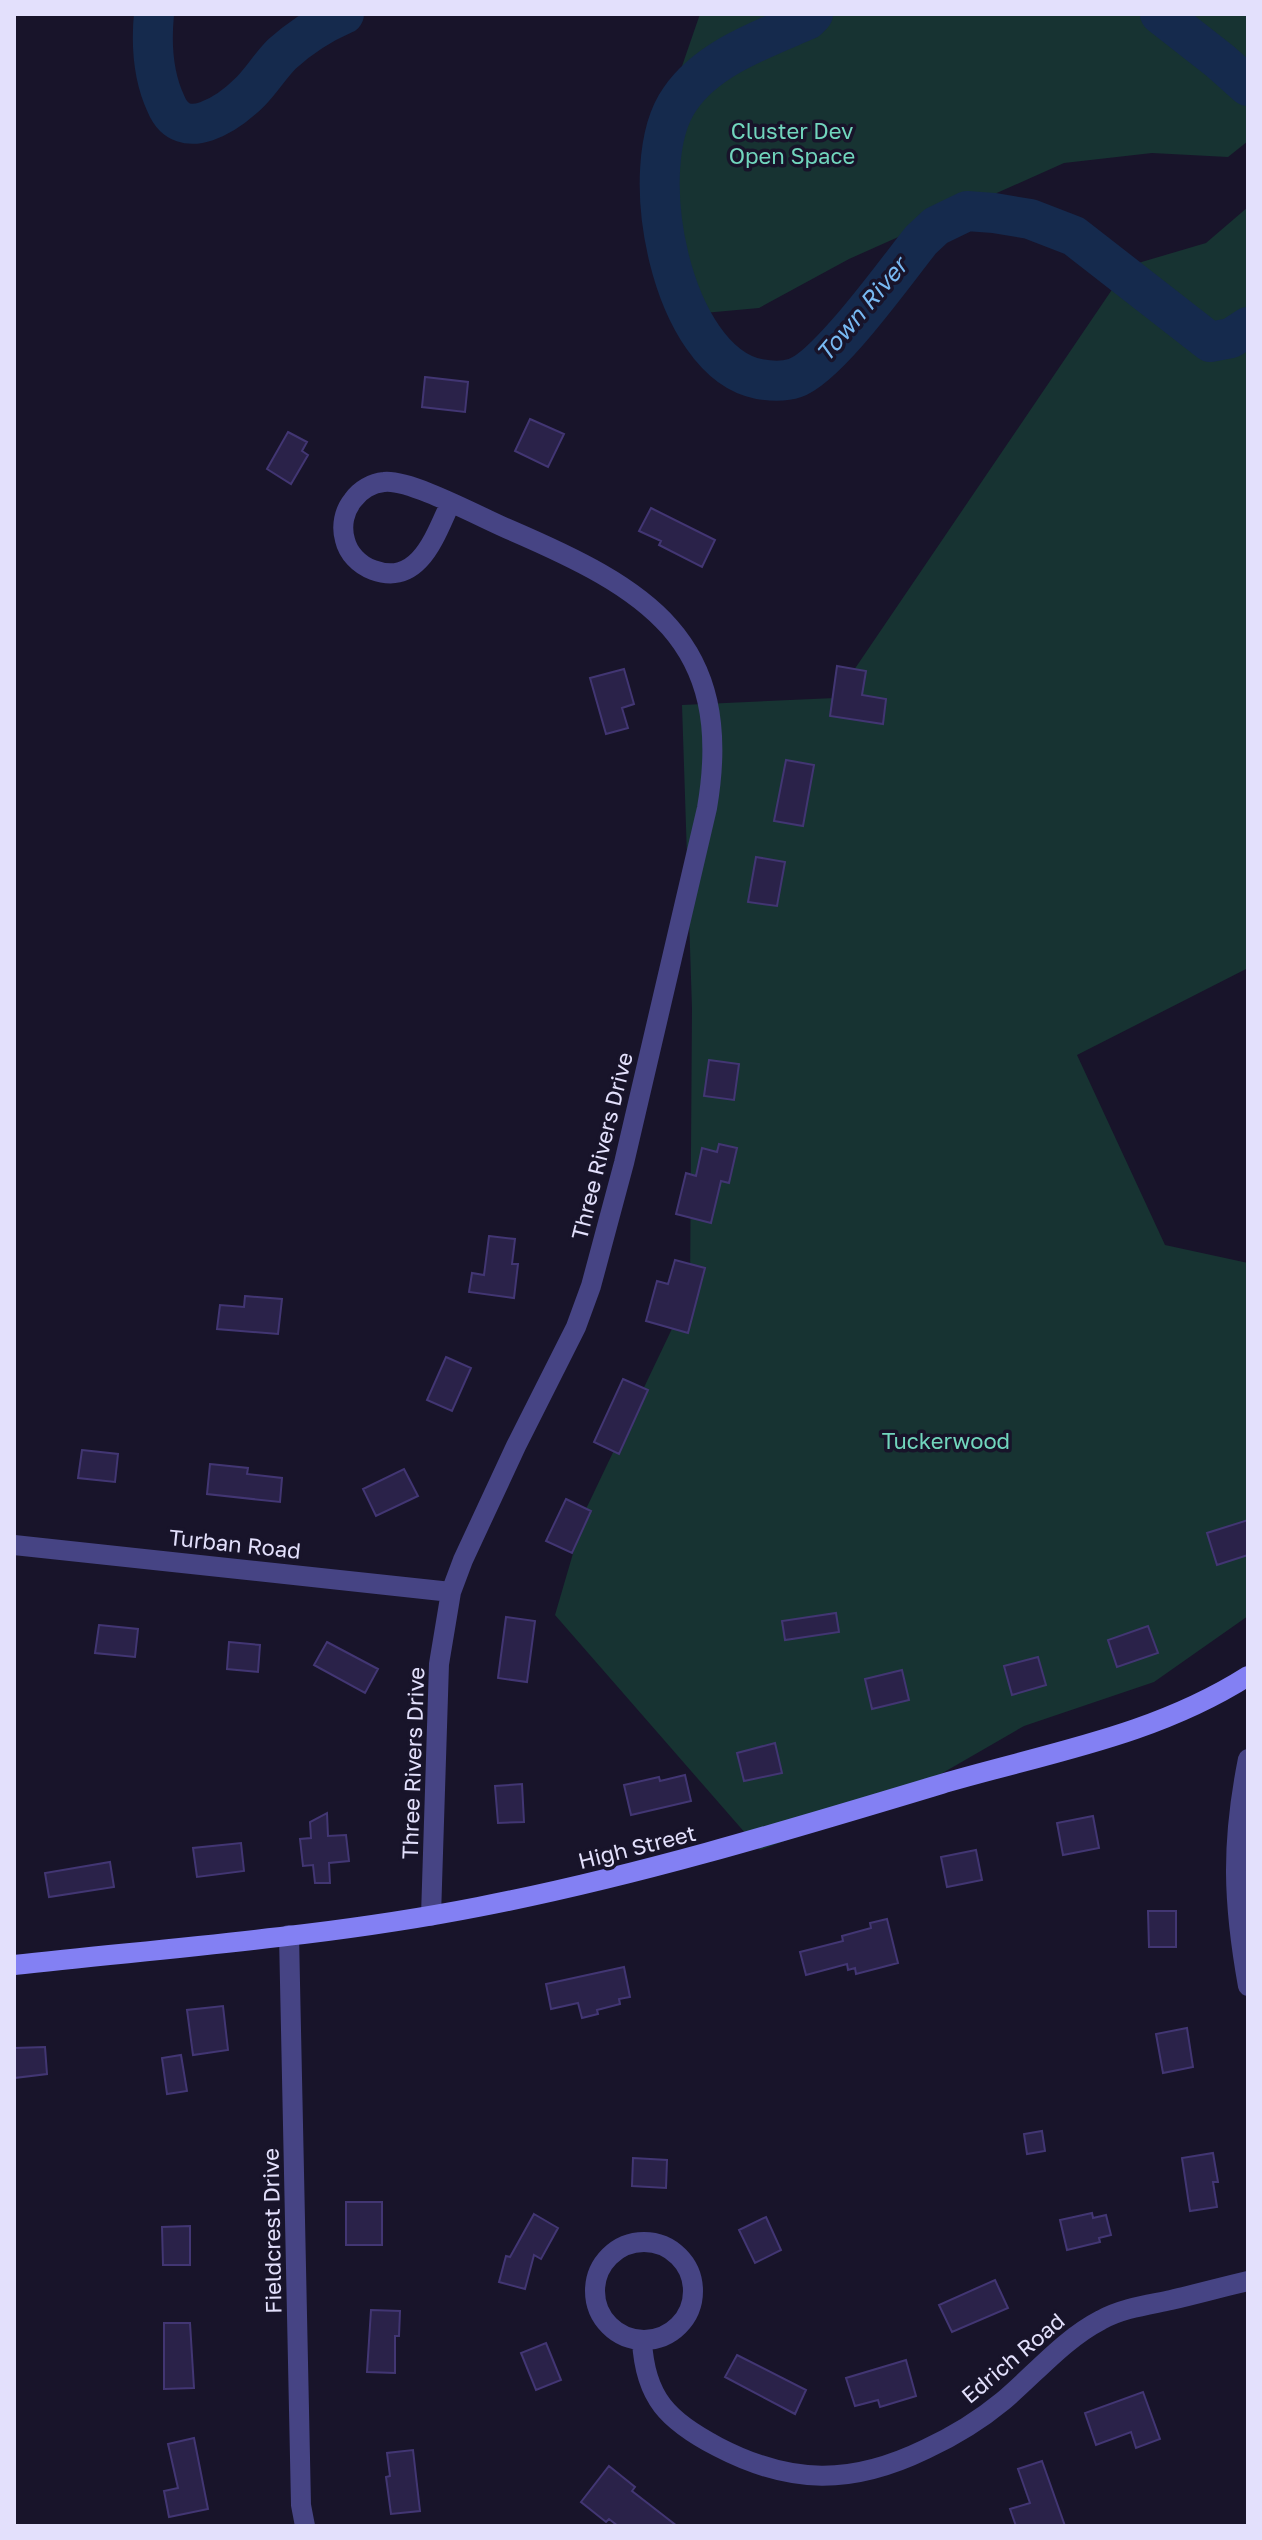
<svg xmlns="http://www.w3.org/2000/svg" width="1262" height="2540" viewBox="0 0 1262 2540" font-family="'Golos Text',sans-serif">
	<rect width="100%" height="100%" fill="#18142a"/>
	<path fill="#173332" d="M 700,14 L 1247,14 L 1248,141 L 1228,157 L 1152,153 L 1064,163 L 849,259 L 759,308 L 682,315 L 652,262 L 643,179 Z
		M 1248,207 L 1248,968 L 1077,1055 L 1165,1245 L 1248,1263 L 1248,1616 L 1154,1682 L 1024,1726 L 894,1801 L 760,1850 L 555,1615 L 586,1509 L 690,1291 L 692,1008 L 682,705 L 835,698 L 1128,266 L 1206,243 Z"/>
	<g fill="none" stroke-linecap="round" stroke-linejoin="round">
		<path stroke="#152a4d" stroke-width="40" d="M 154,14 C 151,45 153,76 166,104 C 183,145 229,113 250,92 C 262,80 270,66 282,54 C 301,37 321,24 344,14
			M 813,14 L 807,20 C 763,39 708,58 680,99 C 633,165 671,362 759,379 C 770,381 783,382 795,378 C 828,367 896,271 921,240 L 936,226 L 967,211 L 994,213 L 1030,219 L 1074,236 L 1210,342 L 1231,338 L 1248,327
			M 1160,14 L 1220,61 L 1248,86"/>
	</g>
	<path fill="#2a2249" stroke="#423673" stroke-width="2" d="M 425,377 L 468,382 L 465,412 L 422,407 Z
		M 530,419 L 564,434 L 548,467 L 515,451 Z
		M 288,432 L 307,442 L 302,451 L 308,455 L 291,484 L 267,469 Z
		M 651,508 L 715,540 L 702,567 L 659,545 L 661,541 L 639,531 Z
		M 837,666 L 866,671 L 862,695 L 886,699 L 883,724 L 830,716 Z
		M 624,669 L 634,704 L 622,708 L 628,728 L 606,734 L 590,678 Z
		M 786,760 L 814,765 L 803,826 L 774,821 Z
		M 756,857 L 785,862 L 777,906 L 748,902 Z
		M 709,1060 L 739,1064 L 734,1100 L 704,1096 Z
		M 719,1144 L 737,1148 L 729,1183 L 721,1181 L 711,1223 L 676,1214 L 686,1173 L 696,1176 L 702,1148 L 717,1152 Z
		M 489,1236 L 515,1239 L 512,1264 L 518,1264 L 514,1298 L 469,1292 L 472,1273 L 484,1275 Z
		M 675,1260 L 705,1268 L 688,1333 L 646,1321 L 657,1281 L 668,1284 Z
		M 245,1296 L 282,1299 L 278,1334 L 217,1329 L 220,1305 L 244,1307 Z
		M 446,1357 L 471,1368 L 452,1411 L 427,1400 Z
		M 623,1379 L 648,1390 L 619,1454 L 594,1442 Z
		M 82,1450 L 118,1454 L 115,1482 L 78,1478 Z
		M 210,1464 L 248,1468 L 247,1474 L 282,1478 L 280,1502 L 207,1494 Z
		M 404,1469 L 418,1496 L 376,1516 L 363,1489 Z
		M 566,1499 L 591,1511 L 572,1553 L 546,1541 Z
		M 1248,1520 L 1248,1555 L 1217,1565 L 1207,1533 Z
		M 836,1613 L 839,1632 L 785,1640 L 782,1621 Z
		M 506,1617 L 535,1621 L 527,1682 L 498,1678 Z
		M 99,1625 L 138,1629 L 135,1657 L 95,1653 Z
		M 1148,1626 L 1158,1653 L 1117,1667 L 1108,1640 Z
		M 229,1642 L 260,1645 L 258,1672 L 227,1669 Z
		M 327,1642 L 378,1669 L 365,1693 L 314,1665 Z
		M 1038,1657 L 1046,1685 L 1012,1695 L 1004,1666 Z
		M 902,1670 L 909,1700 L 872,1709 L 865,1679 Z
		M 775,1743 L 782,1773 L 744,1781 L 737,1753 Z
		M 685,1775 L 691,1801 L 631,1815 L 624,1785 L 659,1777 L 660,1781 Z
		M 522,1784 L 524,1822 L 498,1823 L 495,1786 Z
		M 327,1813 L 328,1836 L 346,1835 L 349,1861 L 329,1863 L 330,1883 L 315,1883 L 313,1865 L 303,1866 L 300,1839 L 311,1838 L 310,1822 Z
		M 1093,1816 L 1099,1848 L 1063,1855 L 1057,1823 Z
		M 241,1843 L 244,1871 L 197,1877 L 193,1848 Z
		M 976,1850 L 982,1880 L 947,1887 L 941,1857 Z
		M 110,1862 L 114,1887 L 49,1897 L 45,1873 Z
		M 1148,1911 L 1176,1911 L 1176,1947 L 1149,1947 Z
		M 887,1919 L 898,1963 L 856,1974 L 855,1968 L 848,1970 L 847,1964 L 806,1975 L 800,1952 L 843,1941 L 842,1936 L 871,1928 L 870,1923 Z
		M 624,1967 L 630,1997 L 619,1999 L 620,2004 L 597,2010 L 598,2014 L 582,2018 L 578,2003 L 551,2009 L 546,1984 Z
		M 223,2006 L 228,2050 L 193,2055 L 187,2010 Z
		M 1187,2028 L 1193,2067 L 1163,2073 L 1156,2034 Z
		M 45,2047 L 47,2074 L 14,2078 L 14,2048 Z
		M 181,2055 L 187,2091 L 167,2094 L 162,2058 Z
		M 1042,2131 L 1045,2151 L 1027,2154 L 1024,2134 Z
		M 1213,2153 L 1218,2182 L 1213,2182 L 1217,2207 L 1190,2211 L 1182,2158 Z
		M 633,2158 L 667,2160 L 666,2188 L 632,2186 Z
		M 346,2202 L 382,2202 L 382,2245 L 346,2245 Z
		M 1092,2213 L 1093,2218 L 1106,2215 L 1111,2235 L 1099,2238 L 1100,2242 L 1067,2250 L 1060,2220 Z
		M 534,2214 L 558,2228 L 541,2259 L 534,2255 L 525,2289 L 499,2282 L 506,2256 L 510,2257 Z
		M 766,2217 L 781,2250 L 755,2263 L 739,2230 Z
		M 190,2226 L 190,2265 L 163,2265 L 162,2227 Z
		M 995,2280 L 1008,2308 L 952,2332 L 939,2305 Z
		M 371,2310 L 400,2311 L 399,2336 L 395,2336 L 395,2373 L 367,2372 Z
		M 164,2323 L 190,2323 L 194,2388 L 164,2389 Z
		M 546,2343 L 561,2380 L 536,2390 L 521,2353 Z
		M 737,2355 L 806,2390 L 795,2414 L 725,2377 Z
		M 906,2360 L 916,2396 L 880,2407 L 878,2400 L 855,2406 L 846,2378 Z
		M 1143,2392 L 1160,2439 L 1136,2448 L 1131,2432 L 1096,2445 L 1085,2413 Z
		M 194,2438 L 208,2509 L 169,2517 L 164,2491 L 178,2488 L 168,2444 Z
		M 413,2450 L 420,2511 L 391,2514 L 386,2477 L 390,2476 L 387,2453 Z
		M 1042,2461 L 1065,2526 L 1016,2526 L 1010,2509 L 1030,2503 L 1018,2469 Z
		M 609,2466 L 635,2487 L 632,2491 L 677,2526 L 618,2526 L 609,2519 L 606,2522 L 581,2502 Z"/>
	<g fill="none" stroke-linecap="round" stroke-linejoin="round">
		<path stroke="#464484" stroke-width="20" d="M 14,1545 L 451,1592
			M 1248,1759 C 1231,1844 1233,1902 1248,1986
			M 431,1916 L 439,1664 L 451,1592 L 463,1560 L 516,1446 L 576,1327 L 591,1286 L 624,1163 L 707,808 C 736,639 645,588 508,529 C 480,517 410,479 384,482 C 372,483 360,490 353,500 C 344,511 341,526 345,540 C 348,553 359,565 373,570 C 419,587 435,536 450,504
			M 289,1935 L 301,2505 L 305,2526
			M595 2291a49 49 0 1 1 98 0a49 49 0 1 1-98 0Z
			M 642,2341 C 645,2398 668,2421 718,2447 C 791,2485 852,2485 926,2449 C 954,2436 980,2420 1003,2401 C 1035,2374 1064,2339 1101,2320 C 1123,2308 1148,2305 1171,2300 C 1197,2294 1222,2287 1248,2281"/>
		<path stroke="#8380f3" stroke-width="20" d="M 14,1965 C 168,1948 325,1937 478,1907 C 638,1876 792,1829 948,1782 C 1052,1752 1155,1735 1248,1676"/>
	</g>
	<g text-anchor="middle" stroke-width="7" stroke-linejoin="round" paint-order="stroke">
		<g font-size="22" fill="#71d6bd" stroke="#18142a">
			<text x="792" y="139">Cluster Dev<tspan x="792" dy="25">Open Space</tspan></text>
			<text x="946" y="1449">Tuckerwood</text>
		</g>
		<g font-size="22" fill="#e3e0fc" stroke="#18142a">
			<text transform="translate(602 1146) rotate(-76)" y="8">Three Rivers Drive</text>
			<text transform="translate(235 1544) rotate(6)" y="8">Turban Road</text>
			<text transform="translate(413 1763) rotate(-88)" y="8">Three Rivers Drive</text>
			<text transform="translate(637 1847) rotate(-14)" y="8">High Street</text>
			<text transform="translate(272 2231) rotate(-91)" y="8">Fieldcrest Drive</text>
			<text transform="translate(1013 2358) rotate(-40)" y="8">Edrich Road</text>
		</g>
		<g font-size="24" font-style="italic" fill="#78b9f2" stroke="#18142a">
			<text transform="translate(862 310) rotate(-50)" y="8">Town River</text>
		</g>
	</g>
	<rect width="1262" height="2540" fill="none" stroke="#e3e0fc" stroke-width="32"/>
</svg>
